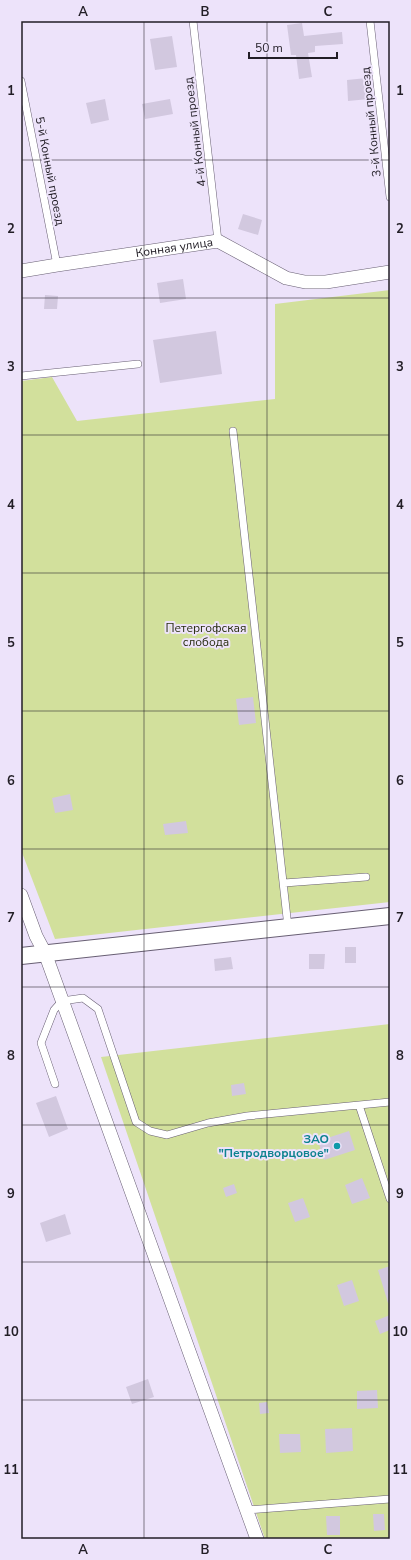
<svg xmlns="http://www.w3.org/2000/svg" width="411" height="1560" viewBox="0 0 411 1560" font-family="'Nunito Sans',sans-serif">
	<rect width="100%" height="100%" fill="#ede3fa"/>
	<path fill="#d2e09c" d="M 390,290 L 390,902 L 55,939 L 21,850 L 21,381 L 52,377 L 77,421 L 275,399 L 275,304 Z
		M 390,1024 L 390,1539 L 265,1539 L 101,1057 Z"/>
	<path fill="#d2c8df" d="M 302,23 L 304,36 L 342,32 L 343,44 L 315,46 L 315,52 L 308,53 L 312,77 L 299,79 L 296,55 L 291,55 L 287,25 Z
		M 172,36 L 177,67 L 155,70 L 150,39 Z
		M 367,78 L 369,99 L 348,101 L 347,80 Z
		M 105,99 L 109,120 L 91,124 L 86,103 Z
		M 170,99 L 173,114 L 145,119 L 142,104 Z
		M 243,214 L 262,220 L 258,235 L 238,229 Z
		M 183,279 L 186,299 L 160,303 L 157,283 Z
		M 45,295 L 58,296 L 57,309 L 44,309 Z
		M 216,331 L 222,374 L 160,383 L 153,340 Z
		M 253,697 L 256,723 L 239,725 L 236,699 Z
		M 70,794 L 73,810 L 55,813 L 52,798 Z
		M 186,821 L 188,833 L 165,835 L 163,824 Z
		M 345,947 L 356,947 L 356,963 L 345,963 Z
		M 309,954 L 325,954 L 324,969 L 309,969 Z
		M 231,957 L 233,969 L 215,971 L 214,959 Z
		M 244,1083 L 246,1094 L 232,1096 L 231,1085 Z
		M 56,1096 L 68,1129 L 49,1137 L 36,1103 Z
		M 349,1131 L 355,1150 L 324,1160 L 318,1141 Z
		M 362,1178 L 370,1198 L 352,1204 L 345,1185 Z
		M 234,1184 L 237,1193 L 226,1197 L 223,1188 Z
		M 303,1198 L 310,1217 L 295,1222 L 288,1203 Z
		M 65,1214 L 71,1234 L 46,1242 L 40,1223 Z
		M 390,1266 L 390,1303 L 388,1303 L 378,1270 Z
		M 352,1280 L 359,1301 L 344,1306 L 337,1285 Z
		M 390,1315 L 390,1330 L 380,1334 L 375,1321 Z
		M 148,1379 L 154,1397 L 132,1404 L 126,1387 Z
		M 377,1390 L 378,1408 L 357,1409 L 357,1391 Z
		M 267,1402 L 269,1413 L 260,1414 L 259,1403 Z
		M 352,1428 L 353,1451 L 326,1453 L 325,1429 Z
		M 279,1434 L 300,1434 L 301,1452 L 280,1453 Z
		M 373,1514 L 384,1514 L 385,1530 L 374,1531 Z
		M 326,1516 L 340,1516 L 340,1535 L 327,1535 Z"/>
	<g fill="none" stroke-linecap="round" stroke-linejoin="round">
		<defs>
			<path id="service" d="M 193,21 L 218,241
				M 370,21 L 390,197
				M 21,81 L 57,265
				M 21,376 L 138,364
				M 233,431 L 288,927
				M 284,883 L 366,877
				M 55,1084 L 41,1043 L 54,1010 L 62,1001 L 83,998 L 98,1009 L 136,1122 L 150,1131 L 167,1135 L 208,1123 L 247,1116 L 390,1102
				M 359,1105 L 390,1199
				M 247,1510 L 390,1499"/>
			<g id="minor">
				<path id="s1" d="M 21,271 L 57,265 L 218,241 L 286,278 L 305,282 L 326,282 L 390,272"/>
				<path d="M 21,895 L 36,936 L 45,953 L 257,1539"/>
			</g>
			<path id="tertiary" d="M 21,956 L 390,916"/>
		</defs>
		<use href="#service" stroke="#685f73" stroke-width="8"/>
		<use href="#minor" stroke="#685f73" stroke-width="14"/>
		<use href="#tertiary" stroke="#685f73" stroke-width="18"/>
		<use href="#service" stroke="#fff" stroke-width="7"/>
		<use href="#minor" stroke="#fff" stroke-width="13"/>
		<use href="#tertiary" stroke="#fff" stroke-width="16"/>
	</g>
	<path fill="none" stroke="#221e26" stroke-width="1" stroke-opacity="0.55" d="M 144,21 L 144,1539M 267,21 L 267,1539M 21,160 L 390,160M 21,298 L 390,298M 21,435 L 390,435M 21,573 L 390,573M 21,711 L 390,711M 21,849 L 390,849M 21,987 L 390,987M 21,1125 L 390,1125M 21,1262 L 390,1262M 21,1400 L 390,1400"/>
	<circle fill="#0f9aa8" stroke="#ede3fa" stroke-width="1.5" cx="337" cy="1146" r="4"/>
	<g text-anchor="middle" stroke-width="4" stroke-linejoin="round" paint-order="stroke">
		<g font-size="12" fill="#221e26" stroke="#ede3fa">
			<text transform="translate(371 122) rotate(-96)" y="4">3-й Конный проезд</text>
			<text transform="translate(195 132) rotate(-97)" y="4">4-й Конный проезд</text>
			<text transform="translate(50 171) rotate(79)" y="4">5-й Конный проезд</text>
			<text dy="4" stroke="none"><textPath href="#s1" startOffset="155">Конная улица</textPath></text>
		</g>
		<g font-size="12" fill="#272d0f" stroke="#ede3fa">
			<text x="206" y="632">Петергофская<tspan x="206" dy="14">слобода</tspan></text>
		</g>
		<g font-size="12" font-weight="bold" fill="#0d838f" stroke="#ede3fa" text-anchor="end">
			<text x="329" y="1143">ЗАО<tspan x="329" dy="14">"Петродворцовое"</tspan></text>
		</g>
	</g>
	<rect width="411" height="1560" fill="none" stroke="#ede3fa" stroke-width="44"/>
	<path d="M249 52v6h88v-6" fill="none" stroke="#221e26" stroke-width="2"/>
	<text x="255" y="52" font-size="12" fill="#221e26" stroke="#ede3fa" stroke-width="3" paint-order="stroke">50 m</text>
	<rect x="22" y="22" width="367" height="1516" fill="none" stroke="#221e26" stroke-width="1.5"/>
	<g font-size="13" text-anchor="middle" font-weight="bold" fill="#221e26">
		<text x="83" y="16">A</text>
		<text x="205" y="16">B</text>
		<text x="328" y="16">C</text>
		<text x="11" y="95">1</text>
		<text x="400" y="95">1</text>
		<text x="11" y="233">2</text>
		<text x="400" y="233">2</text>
		<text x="11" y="371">3</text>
		<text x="400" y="371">3</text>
		<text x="11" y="509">4</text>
		<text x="400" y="509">4</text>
		<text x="11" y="647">5</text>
		<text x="400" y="647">5</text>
		<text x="11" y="785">6</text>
		<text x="400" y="785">6</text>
		<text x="11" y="922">7</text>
		<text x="400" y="922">7</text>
		<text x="11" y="1060">8</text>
		<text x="400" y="1060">8</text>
		<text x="11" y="1198">9</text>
		<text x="400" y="1198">9</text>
		<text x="11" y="1336">10</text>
		<text x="400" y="1336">10</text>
		<text x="11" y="1474">11</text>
		<text x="400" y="1474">11</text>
		<text x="83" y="1554">A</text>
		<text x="205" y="1554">B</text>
		<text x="328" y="1554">C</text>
	</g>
</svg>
